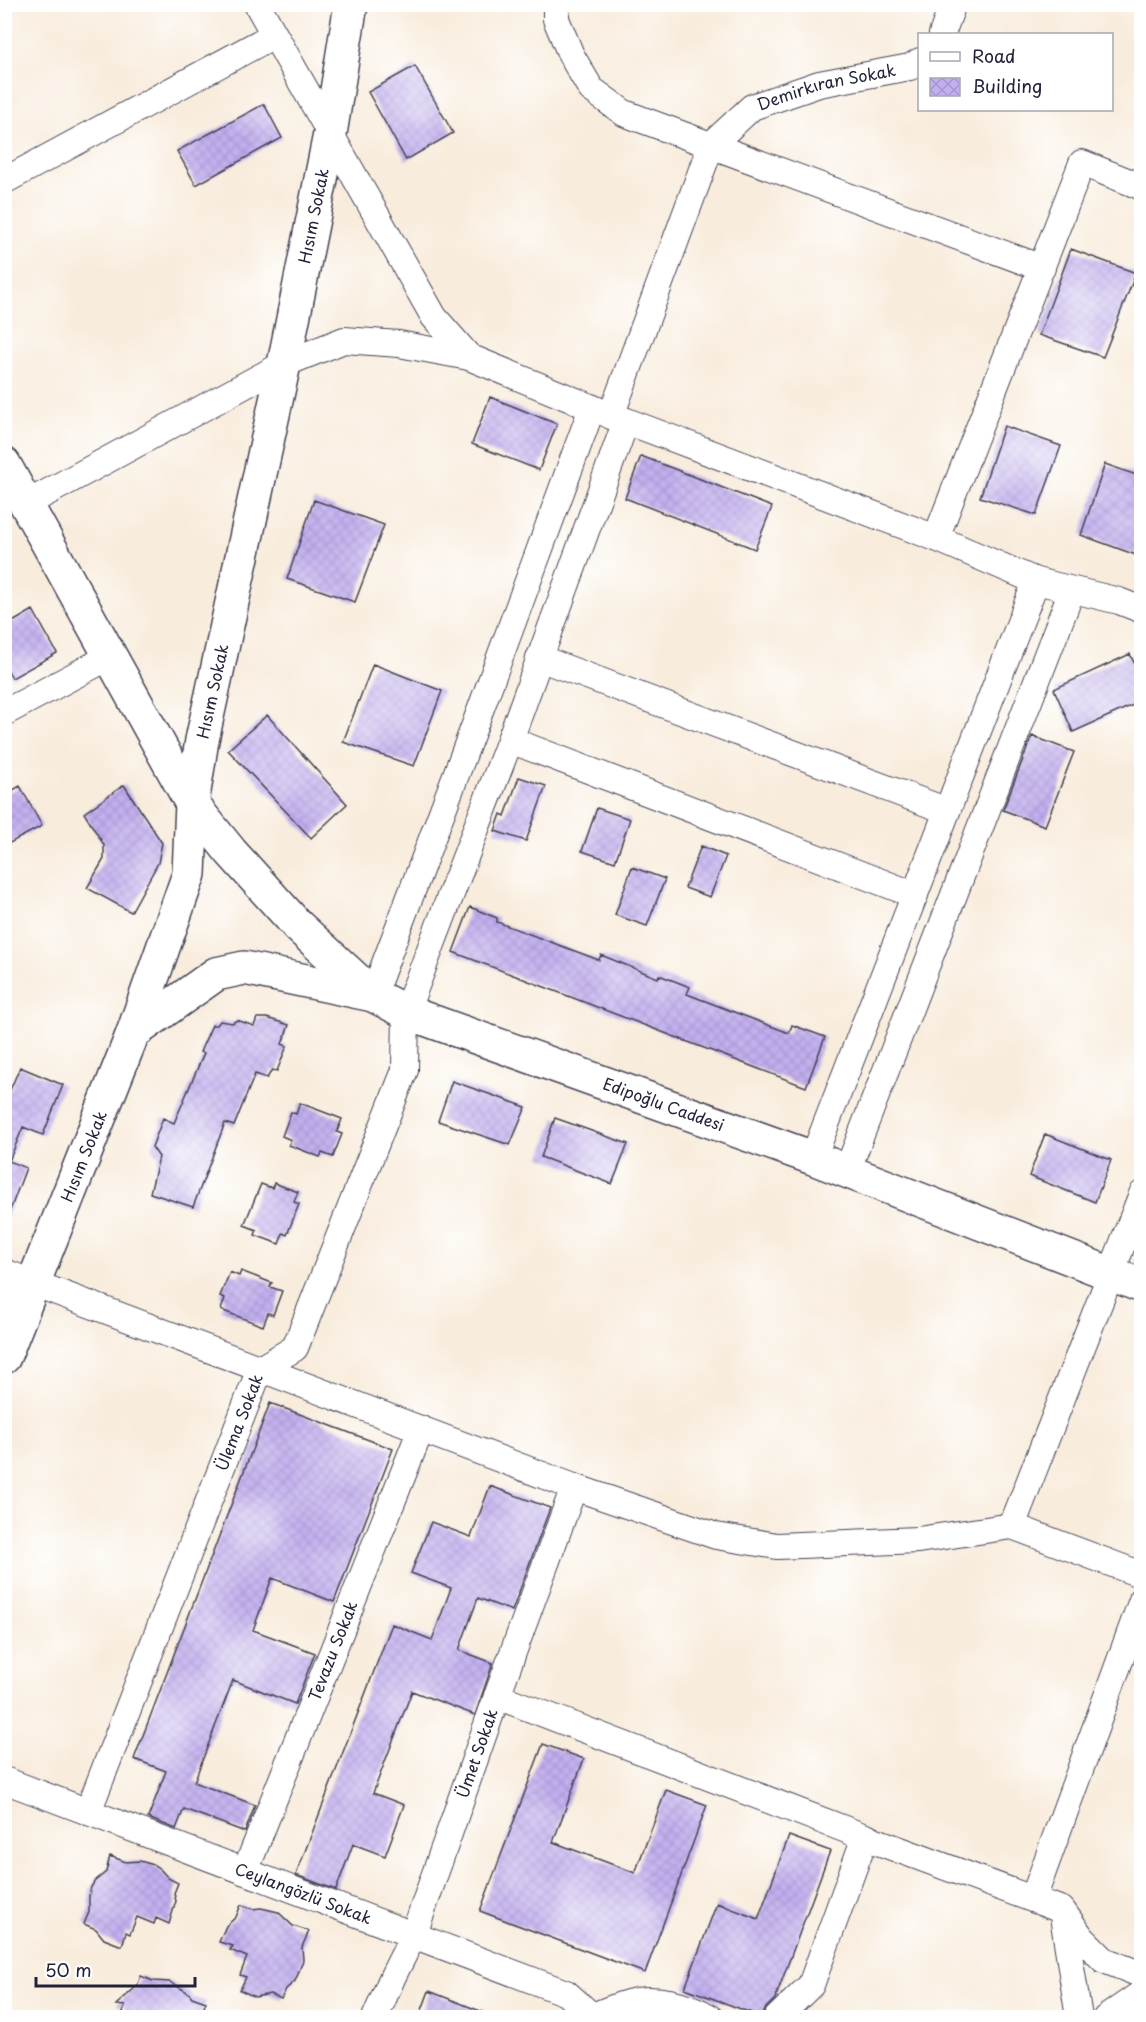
<svg xmlns="http://www.w3.org/2000/svg" width="1146" height="2022" viewBox="0 0 1146 2022" font-family="'Playpen Sans',sans-serif">
	<defs>
		<pattern id="building-cross-hatch" width="8" height="8" patternUnits="userSpaceOnUse" patternTransform="scale(1.5)"><rect width="8" height="8" fill="#c2afef"/><path d="M0 0l8 8M0 8l8-8" fill="none" stroke="#a696ce"/></pattern>
	</defs>
	<rect width="100%" height="100%" fill="#fff"/>
	<filter id="ink" filterUnits="userSpaceOnUse"><feTurbulence type="fractalNoise" baseFrequency=".0167" numOctaves="2"/><feDisplacementMap in="SourceGraphic" scale="12" xChannelSelector="R" yChannelSelector="G"/><feConvolveMatrix kernelMatrix="1 2 1 2 8 2 1 2 1" color-interpolation-filters="sRGB"/></filter>
	<filter id="wash" filterUnits="userSpaceOnUse"><feTurbulence type="fractalNoise" baseFrequency=".008" numOctaves="4" result="noise"/><feDisplacementMap in="SourceGraphic" scale="24" xChannelSelector="R" yChannelSelector="G"/><feGaussianBlur stdDeviation="1.35" result="paint"/><feColorMatrix in="noise" values="0 0 0 0 0 0 0 0 0 0 0 0 0 0 0 0 0 1.4 0 .05"/><feComposite in="paint" operator="in"/></filter>
	<g filter="url(#wash)">
		<rect width="100%" height="100%" fill="#f8ecdc"/>
		<g id="blocks">
			<path fill="url(#building-cross-hatch)" d="M 415,66 L 453,133 L 406,160 L 368,92 Z
				M 264,104 L 282,138 L 196,185 L 177,151 Z
				M 1071,249 L 1136,273 L 1103,357 L 1039,335 Z
				M 490,397 L 557,424 L 539,470 L 472,444 Z
				M 1004,426 L 1061,446 L 1036,515 L 980,497 Z
				M 641,456 L 772,507 L 755,549 L 625,498 Z
				M 1105,464 L 1142,477 L 1142,540 L 1136,555 L 1081,535 Z
				M 314,500 L 384,525 L 355,602 L 287,579 Z
				M 33,610 L 57,653 L 12,678 L 4,663 L 4,627 Z
				M 1130,654 L 1142,680 L 1142,701 L 1073,732 L 1054,689 Z
				M 373,664 L 442,691 L 414,766 L 343,742 Z
				M 267,715 L 347,804 L 311,838 L 228,750 Z
				M 1032,736 L 1074,752 L 1045,826 L 1003,810 Z
				M 519,777 L 546,786 L 526,841 L 495,831 L 501,814 L 505,816 Z
				M 124,785 L 162,843 L 158,863 L 131,912 L 87,888 L 104,859 L 104,845 L 84,813 Z
				M 20,786 L 42,826 L 4,846 L 4,795 Z
				M 597,808 L 630,819 L 615,862 L 582,851 Z
				M 701,846 L 726,856 L 710,897 L 685,888 Z
				M 632,867 L 665,879 L 647,926 L 615,915 Z
				M 470,907 L 497,918 L 497,922 L 599,960 L 601,955 L 658,978 L 659,975 L 690,987 L 687,994 L 789,1033 L 792,1025 L 825,1037 L 806,1087 L 453,952 Z
				M 257,1018 L 267,1018 L 289,1025 L 282,1044 L 287,1046 L 277,1071 L 272,1070 L 267,1078 L 255,1074 L 234,1126 L 225,1123 L 193,1207 L 150,1193 L 159,1157 L 152,1147 L 163,1118 L 174,1123 L 204,1053 L 200,1052 L 212,1025 L 217,1025 L 220,1021 L 232,1023 L 237,1020 L 254,1026 Z
				M 20,1067 L 63,1085 L 43,1135 L 23,1127 L 9,1161 L 26,1168 L 6,1221 L 4,1104 Z
				M 452,1081 L 526,1107 L 510,1145 L 438,1121 Z
				M 300,1103 L 342,1119 L 337,1132 L 342,1134 L 333,1157 L 322,1153 L 320,1157 L 289,1145 L 291,1140 L 282,1136 L 291,1112 L 296,1114 Z
				M 555,1118 L 628,1144 L 612,1184 L 541,1157 Z
				M 1045,1134 L 1111,1160 L 1095,1202 L 1029,1176 Z
				M 274,1183 L 298,1192 L 294,1202 L 299,1204 L 287,1235 L 283,1233 L 279,1244 L 255,1235 L 257,1230 L 244,1225 L 261,1184 L 272,1188 Z
				M 241,1271 L 272,1283 L 270,1287 L 282,1291 L 273,1315 L 268,1313 L 263,1326 L 221,1310 L 225,1298 L 220,1296 L 230,1272 L 239,1276 Z
				M 270,1403 L 393,1449 L 334,1602 L 272,1578 L 253,1630 L 315,1653 L 295,1704 L 233,1680 L 194,1782 L 255,1805 L 245,1832 L 184,1809 L 176,1829 L 148,1818 L 166,1771 L 134,1759 Z
				M 490,1486 L 550,1508 L 512,1611 L 478,1598 L 459,1650 L 493,1663 L 475,1715 L 412,1691 L 373,1793 L 404,1805 L 385,1856 L 353,1844 L 336,1890 L 296,1875 L 392,1624 L 432,1640 L 451,1588 L 411,1573 L 431,1522 L 471,1537 Z
				M 543,1744 L 584,1759 L 553,1842 L 635,1873 L 666,1790 L 707,1805 L 645,1973 L 480,1911 Z
				M 789,1836 L 830,1851 L 775,1999 L 766,2008 L 762,2017 L 685,1988 L 717,1903 L 758,1919 Z
				M 110,1856 L 126,1862 L 140,1861 L 154,1865 L 160,1869 L 168,1878 L 178,1883 L 174,1893 L 176,1901 L 169,1924 L 156,1918 L 154,1924 L 137,1917 L 130,1934 L 126,1932 L 122,1946 L 104,1939 L 96,1929 L 84,1924 L 89,1912 L 89,1896 L 91,1887 L 95,1881 L 106,1872 Z
				M 241,1905 L 253,1909 L 261,1908 L 278,1912 L 293,1926 L 309,1931 L 302,1947 L 303,1960 L 298,1974 L 295,1981 L 286,1989 L 281,1999 L 270,1994 L 255,1997 L 240,1990 L 246,1977 L 240,1975 L 247,1957 L 230,1950 L 233,1946 L 219,1942 L 226,1926 L 236,1917 Z
				M 141,1976 L 153,1981 L 170,1982 L 189,1993 L 192,1997 L 206,2002 L 200,2018 L 121,2018 L 125,2006 L 116,2005 L 137,1986 Z
				M 429,1991 L 493,2016 L 493,2018 L 419,2018 Z"/>
		</g>
	</g>
	<g filter="url(#ink)">
		<use href="#blocks" fill-opacity="0" stroke="#424053" stroke-width="1.5"/>
		<g fill="none" stroke-linecap="round" stroke-linejoin="round">
			<defs>
				<g id="street">
					<path d="M 257,4 L 434,317 L 469,357 L 605,413 L 936,538 L 1036,581 L 1119,601 L 1142,610"/>
					<path d="M 556,4 L 556,19 L 571,55 L 591,89 L 624,113 L 1042,268"/>
					<path d="M 942,34 L 953,4"/>
					<path d="M 4,181 L 274,35"/>
					<path id="s1" d="M 611,416 L 711,145 L 752,107 L 819,84 L 910,67 L 920,61"/>
					<path d="M 26,504 L 284,364 L 344,340 L 399,344 L 469,357"/>
					<path d="M 936,538 L 1082,163 L 1142,187"/>
					<path d="M 539,658 L 945,810"/>
					<path d="M 4,713 L 109,657"/>
					<path d="M 510,740 L 915,895"/>
					<path d="M 373,995 L 474,727 L 592,408"/>
					<path d="M 813,1158 C 887,966 960,773 1036,581"/>
					<path d="M 847,1171 L 1072,590"/>
					<path d="M 4,1272 L 574,1487 L 716,1536 L 777,1546 L 918,1540 L 1012,1526 L 1142,1575"/>
					<path d="M 1012,1526 L 1142,1194"/>
					<path d="M 497,1696 L 865,1837 L 811,1985 L 777,2018"/>
					<path id="s2" d="M 4,1780 L 566,1993 L 594,2018"/>
					<path id="s3" d="M 88,1812 L 260,1369 L 295,1348 L 405,1070 L 406,1012 L 510,740 L 626,421"/>
					<path d="M 865,1837 L 1062,1910 L 1082,1938 L 1104,1960 L 1142,1975"/>
					<path id="s4" d="M 245,1872 L 421,1429"/>
					<path d="M 1033,1899 L 1142,1600"/>
					<path d="M 1063,1916 L 1079,2018"/>
					<path d="M 592,2016 C 604,2012 616,2006 628,2003 C 655,1995 687,2004 711,2018"/>
					<path id="s5" d="M 375,2018 L 393,1976 L 414,1934 L 497,1696 L 574,1487"/>
					<path d="M 1106,2018 L 1142,1993"/>
				</g>
				<g id="secondary">
					<path id="s6" d="M 4,464 L 192,804 L 231,852 L 298,926 L 373,995 L 406,1012 L 813,1158 L 1142,1286"/>
					<path d="M 133,1033 L 216,974 L 244,968 L 373,995"/>
					<path id="s7" d="M 4,1357 L 133,1033 L 189,874 L 192,804 L 202,740 L 284,364 L 330,134 L 351,4"/>
				</g>
			</defs>
			<use href="#street" stroke="#424053" stroke-width="28"/>
			<use href="#secondary" stroke="#424053" stroke-width="36"/>
			<use href="#street" stroke="#fff" stroke-width="26"/>
			<use href="#secondary" stroke="#fff" stroke-width="33"/>
		</g>
	</g>
	<g text-anchor="middle" stroke-width="4.5" stroke-linejoin="round" paint-order="stroke">
		<g font-size="16" fill="#22223b" stroke="#fff">
			<text dy="6" stroke="none"><textPath href="#s1" startOffset="422">Demirkıran Sokak</textPath></text>
			<text dy="6" stroke="none"><textPath href="#s7" startOffset="1188">Hısım Sokak</textPath></text>
			<text dy="6" stroke="none"><textPath href="#s7" startOffset="702">Hısım Sokak</textPath></text>
			<text dy="6" stroke="none"><textPath href="#s6" startOffset="963">Edipoğlu Caddesi</textPath></text>
			<text dy="6" stroke="none"><textPath href="#s7" startOffset="216">Hısım Sokak</textPath></text>
			<text dy="6" stroke="none"><textPath href="#s3" startOffset="418">Ülema Sokak</textPath></text>
			<text dy="6" stroke="none"><textPath href="#s4" startOffset="238">Tevazu Sokak</textPath></text>
			<text dy="6" stroke="none"><textPath href="#s5" startOffset="284">Ümet Sokak</textPath></text>
			<text dy="6" stroke="none"><textPath href="#s2" startOffset="320">Ceylangözlü Sokak</textPath></text>
		</g>
	</g>
	<rect width="1146" height="2022" fill="none" stroke="#fff" stroke-width="24"/>
	<rect x="918" y="33" width="195" height="78" fill="#ffffff" stroke="#a7a7b1" stroke-width="1.5"/>
	<rect x="930" y="52" width="30" height="9" fill="#ffffff" stroke="#a7a7b1" stroke-width="1.5"/>
	<text x="972" y="63" font-size="18" fill="#22223b">Road</text>
	<rect x="930" y="78" width="30" height="18" fill="url(#building-cross-hatch)" stroke="#a7a7b1" stroke-width="1.5"/>
	<text x="972" y="93" font-size="18" fill="#22223b">Building</text>
	<path d="M36 1977v9h159v-9" fill="none" stroke="#22223b" stroke-width="3"/>
	<text x="45" y="1977" font-size="18" fill="#22223b" stroke="#ffffff" stroke-width="4.5" paint-order="stroke">50 m</text>
</svg>
